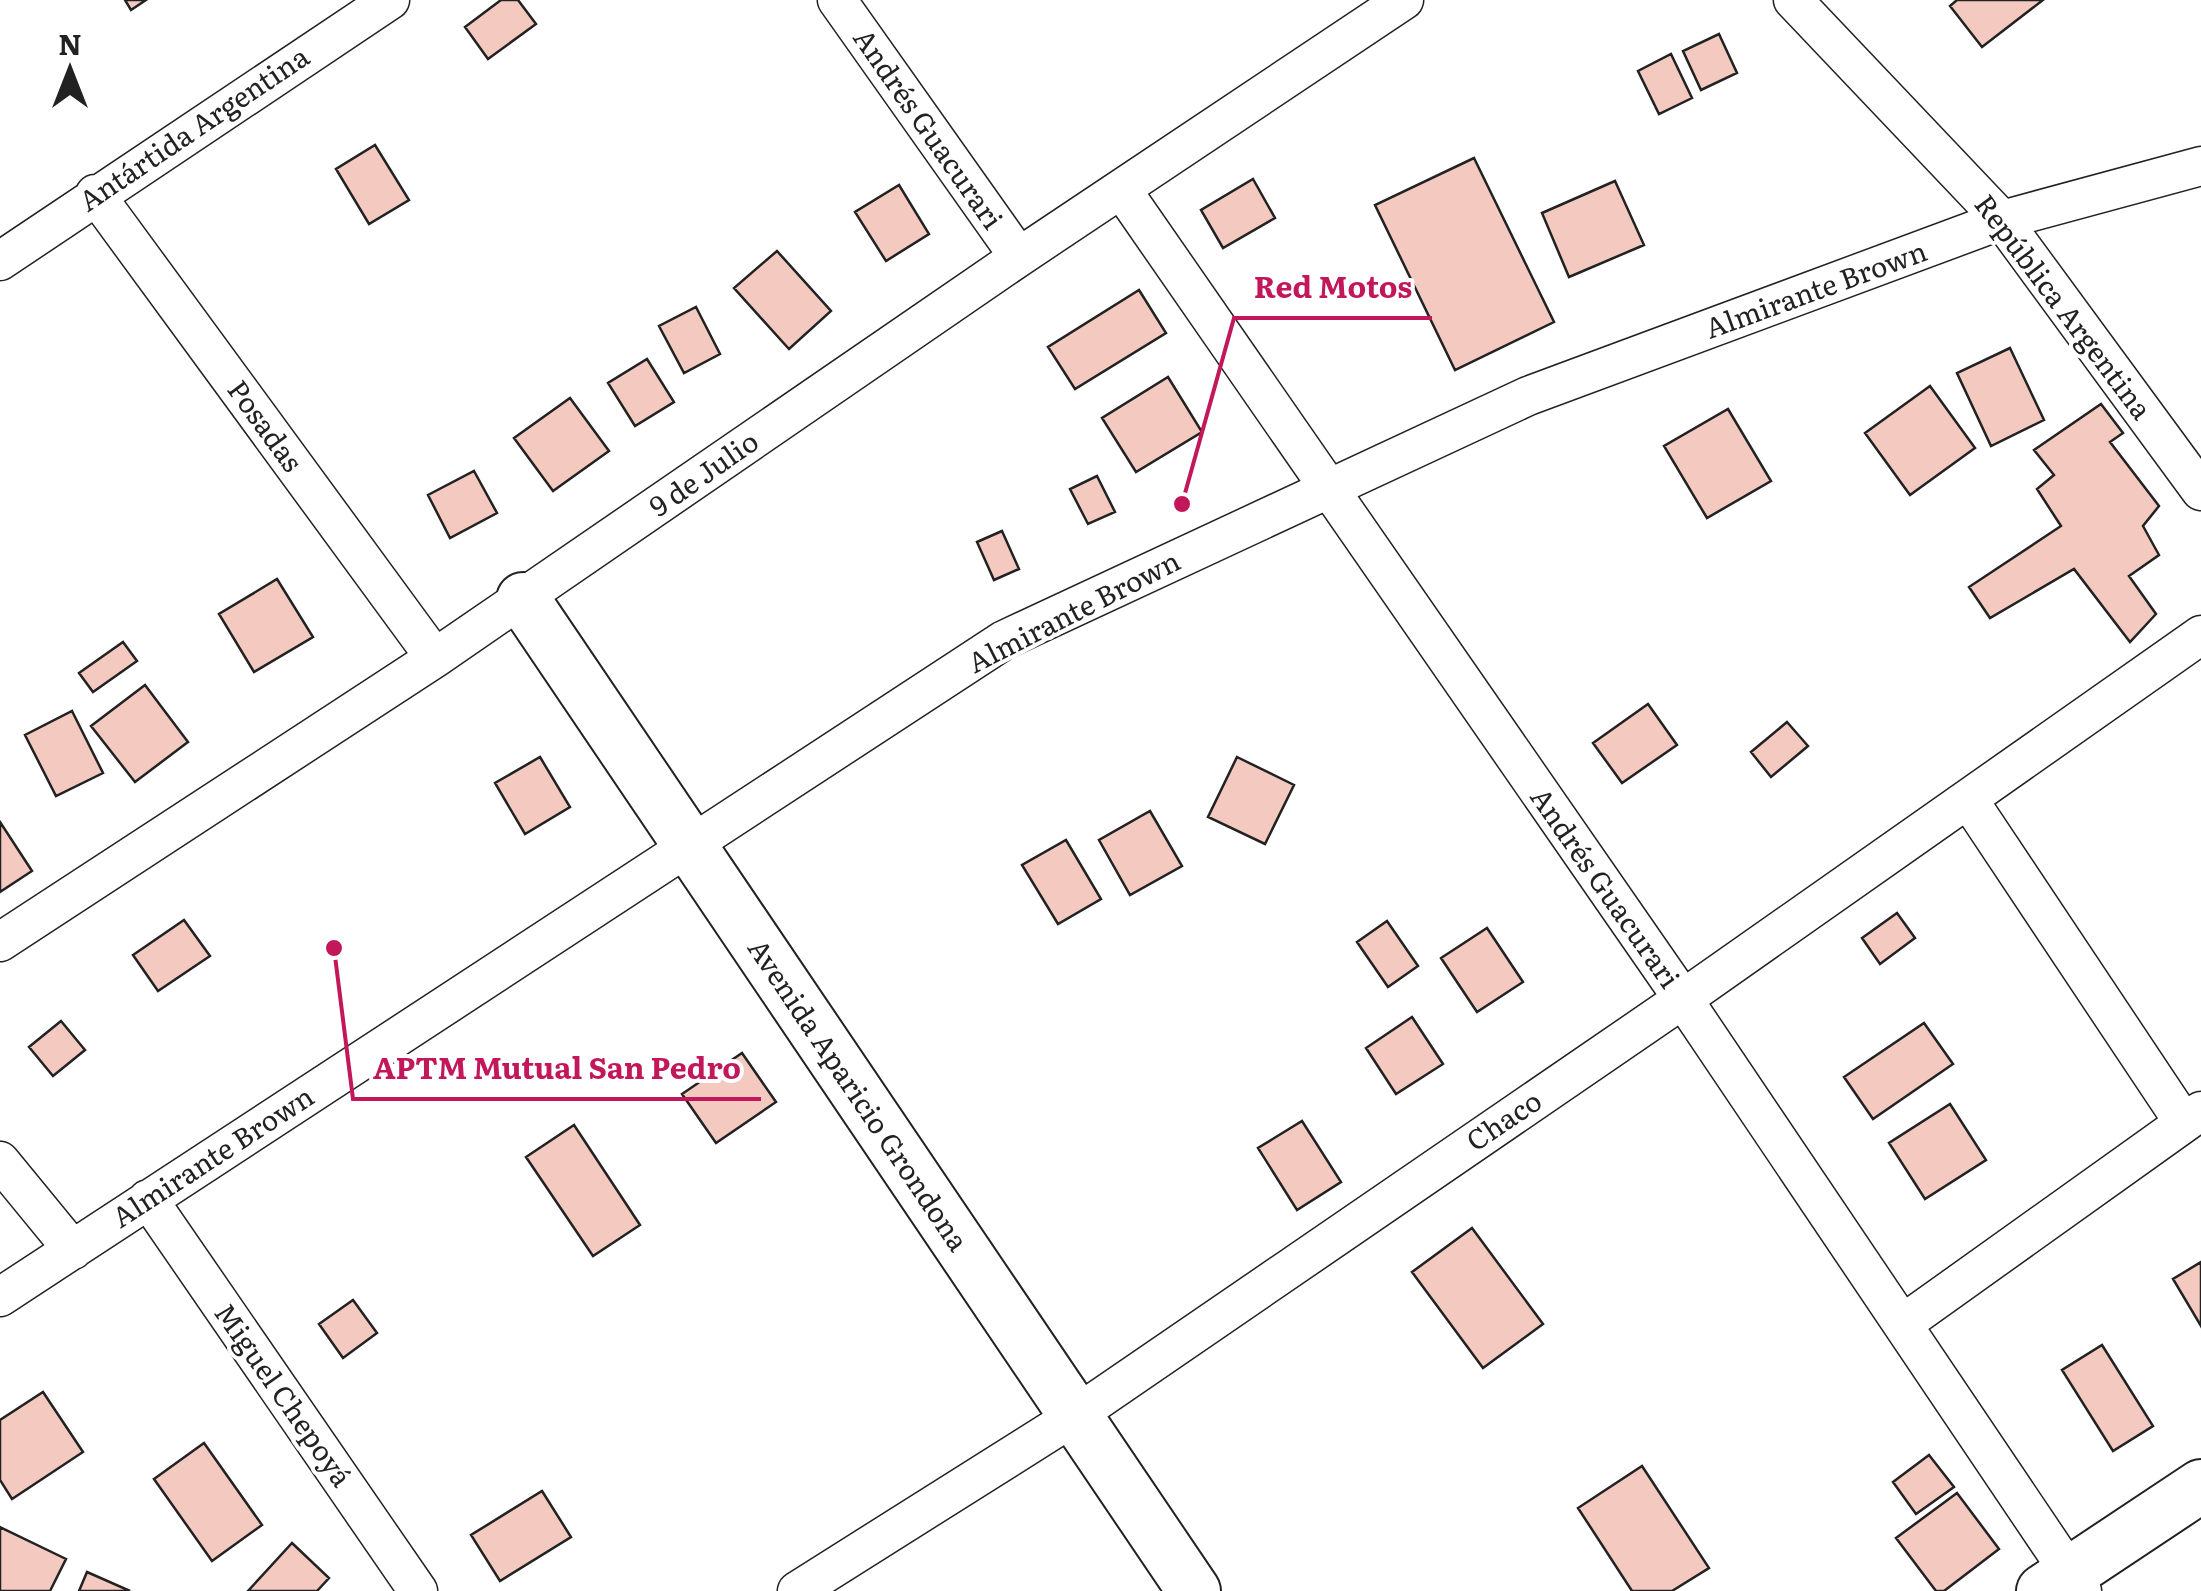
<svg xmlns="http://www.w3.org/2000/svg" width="2201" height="1591" viewBox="0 0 2201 1591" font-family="Literata,serif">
	<rect width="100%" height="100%" fill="#fff"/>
	<path fill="#f3c9c0" stroke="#222" stroke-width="2.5" d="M 125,0 L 146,0 L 131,10 Z
		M 501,0 L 518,0 L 536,24 L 488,59 L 465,27 Z
		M 1957,0 L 2043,0 L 1982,47 L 1950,6 Z
		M 1719,34 L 1737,73 L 1701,90 L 1683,51 Z
		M 1671,54 L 1692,98 L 1659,114 L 1638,71 Z
		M 375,145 L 409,200 L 369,224 L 336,169 Z
		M 1474,158 L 1554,322 L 1455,370 L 1375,205 Z
		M 1253,179 L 1275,218 L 1223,248 L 1201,210 Z
		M 1615,181 L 1644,245 L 1569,277 L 1542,213 Z
		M 899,185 L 929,234 L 886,261 L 855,212 Z
		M 777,251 L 831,311 L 789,349 L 734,288 Z
		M 1139,290 L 1166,333 L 1075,389 L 1048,347 Z
		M 696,307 L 720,354 L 684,373 L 659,326 Z
		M 2010,348 L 2044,420 L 1991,446 L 1957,373 Z
		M 647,359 L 674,402 L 635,426 L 608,383 Z
		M 1168,377 L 1202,432 L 1136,472 L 1102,418 Z
		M 1930,386 L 1975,448 L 1910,495 L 1865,433 Z
		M 570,398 L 609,451 L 553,491 L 514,438 Z
		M 2101,404 L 2123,433 L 2110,442 L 2159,506 L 2143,526 L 2159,555 L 2129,576 L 2156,614 L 2130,642 L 2074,569 L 1990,618 L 1969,587 L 2061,526 L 2037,489 L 2054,475 L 2034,450 Z
		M 1728,409 L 1771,481 L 1707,518 L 1664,446 Z
		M 474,471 L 497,513 L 450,538 L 428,495 Z
		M 1097,476 L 1115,512 L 1088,524 L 1070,489 Z
		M 1002,531 L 1019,569 L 994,580 L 977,542 Z
		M 277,579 L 313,637 L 254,672 L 219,614 Z
		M 123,642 L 137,661 L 93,692 L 79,673 Z
		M 145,685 L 188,742 L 135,782 L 91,726 Z
		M 1648,704 L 1677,745 L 1622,783 L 1593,743 Z
		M 72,711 L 103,773 L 56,796 L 25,735 Z
		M 1787,722 L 1808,746 L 1771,777 L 1751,752 Z
		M 540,757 L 570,807 L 525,834 L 495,783 Z
		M 1237,757 L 1294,785 L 1265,844 L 1208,817 Z
		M 1150,811 L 1182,866 L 1130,895 L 1099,840 Z
		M 0,822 L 32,871 L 0,892 Z
		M 1066,840 L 1101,899 L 1058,924 L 1022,865 Z
		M 1897,913 L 1915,938 L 1880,964 L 1862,938 Z
		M 184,920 L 210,956 L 158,991 L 133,955 Z
		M 1387,921 L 1418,966 L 1388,987 L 1357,942 Z
		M 1487,928 L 1523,982 L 1477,1012 L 1441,958 Z
		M 1412,1017 L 1443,1064 L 1396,1094 L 1366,1048 Z
		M 61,1021 L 85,1050 L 53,1076 L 29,1047 Z
		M 1924,1023 L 1953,1064 L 1873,1119 L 1844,1077 Z
		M 742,1053 L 776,1102 L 716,1143 L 682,1094 Z
		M 1950,1104 L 1986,1160 L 1925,1199 L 1889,1143 Z
		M 1302,1121 L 1341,1182 L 1297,1210 L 1258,1148 Z
		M 574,1125 L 640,1225 L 593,1256 L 526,1157 Z
		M 1472,1228 L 1543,1324 L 1483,1368 L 1412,1272 Z
		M 2201,1262 L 2201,1326 L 2173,1279 Z
		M 353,1300 L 377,1333 L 343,1358 L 319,1324 Z
		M 2102,1345 L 2153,1426 L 2113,1451 L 2062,1370 Z
		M 43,1392 L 83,1452 L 12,1499 L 0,1480 L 0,1420 Z
		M 204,1443 L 262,1525 L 212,1561 L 154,1479 Z
		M 1929,1455 L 1954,1487 L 1916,1514 L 1893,1482 Z
		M 1642,1466 L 1709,1568 L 1672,1591 L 1632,1591 L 1578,1508 Z
		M 542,1491 L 571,1537 L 500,1581 L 471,1535 Z
		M 1957,1493 L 1999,1549 L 1944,1591 L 1936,1591 L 1896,1538 Z
		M 0,1527 L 66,1559 L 50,1591 L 0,1591 Z
		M 292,1543 L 329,1578 L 317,1591 L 248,1591 Z
		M 87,1572 L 130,1591 L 79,1591 Z"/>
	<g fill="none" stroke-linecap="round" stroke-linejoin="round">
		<defs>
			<path id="minor" d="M 837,0 L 1019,257
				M 1793,0 L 2002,220 L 2201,491
				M 1122,190 L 1683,999 L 2082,1591
				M 95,194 L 435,658
				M 0,261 L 390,0
				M 1968,799 L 2184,1123
				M 0,942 L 435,658 L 1019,257 L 1404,0
				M 0,1161 L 73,1250
				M 148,1199 L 418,1591
				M 0,1297 L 1004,640 L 1528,396 L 2002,220 L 2201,166
				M 1904,1323 L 2201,1111
				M 797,1591 L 1073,1417 L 1683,999 L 2201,635"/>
			<path id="secondary" d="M 523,599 L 1194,1591
				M 2043,1591 L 2201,1486"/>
		</defs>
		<use href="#minor" stroke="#222" stroke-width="41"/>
		<use href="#secondary" stroke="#222" stroke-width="56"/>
		<use href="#minor" stroke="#fff" stroke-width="38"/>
		<use href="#secondary" stroke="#fff" stroke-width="52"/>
	</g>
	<g text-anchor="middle" stroke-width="8" stroke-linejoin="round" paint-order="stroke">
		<g font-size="28" fill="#222" stroke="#fff">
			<text transform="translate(194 129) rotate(-34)" y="10">Antártida Argentina</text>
			<text transform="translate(928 129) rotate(55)" y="10">Andrés Guacurari</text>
			<text transform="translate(1816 290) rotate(-20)" y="10">Almirante Brown</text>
			<text transform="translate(2063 307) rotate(53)" y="10">República Argentina</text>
			<text transform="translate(265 426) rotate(54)" y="10">Posadas</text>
			<text transform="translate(704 474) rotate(-35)" y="10">9 de Julio</text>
			<text transform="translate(1074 612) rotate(-27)" y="10">Almirante Brown</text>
			<text transform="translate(1605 888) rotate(55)" y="10">Andrés Guacurari</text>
			<text transform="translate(858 1095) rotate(56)" y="10">Avenida Aparicio Grondona</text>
			<text transform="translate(1504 1121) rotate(-34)" y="10">Chaco</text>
			<text transform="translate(213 1157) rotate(-33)" y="10">Almirante Brown</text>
			<text transform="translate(283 1395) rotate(55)" y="10">Miguel Chepoyá</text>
		</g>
	</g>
	<path fill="none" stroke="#c2185b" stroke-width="4" d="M1182 504L1234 318H1432M334 948L353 1099H761"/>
	<g fill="#c2185b" stroke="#fff" stroke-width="4">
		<circle cx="1182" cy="504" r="10"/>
		<circle cx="334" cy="948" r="10"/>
	</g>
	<g font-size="30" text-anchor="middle" font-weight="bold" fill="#c2185b" stroke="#fff" stroke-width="8" stroke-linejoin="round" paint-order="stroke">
		<text x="1333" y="298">Red Motos</text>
		<text x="557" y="1079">APTM Mutual San Pedro</text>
	</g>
	<g transform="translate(70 70)" stroke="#ffffff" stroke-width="8" paint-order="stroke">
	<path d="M0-8L18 38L0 25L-18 38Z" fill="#222222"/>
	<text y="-15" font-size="28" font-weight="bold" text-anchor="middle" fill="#222222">N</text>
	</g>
</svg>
